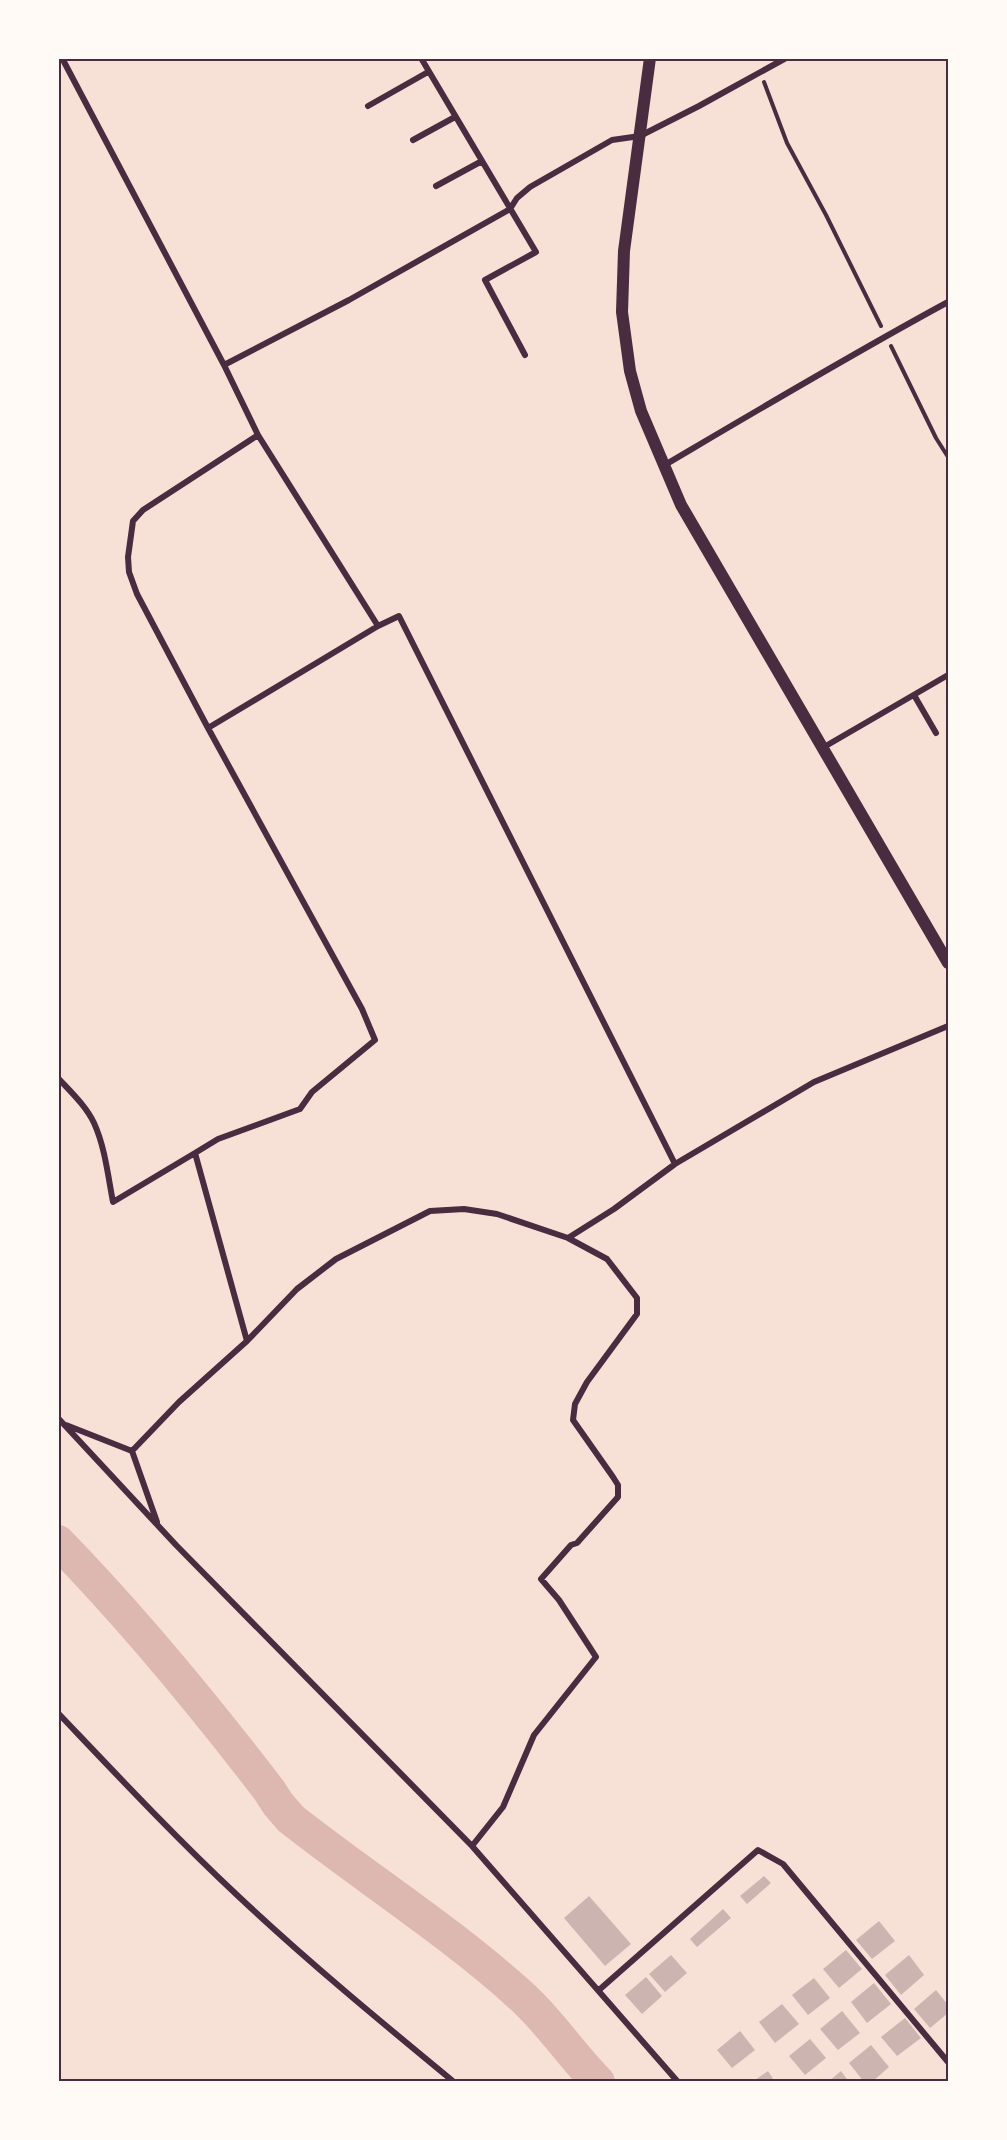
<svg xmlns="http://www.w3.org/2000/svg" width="1007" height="2140" viewBox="0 0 1007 2140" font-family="Karla,sans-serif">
	<rect width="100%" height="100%" fill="#f7e1d7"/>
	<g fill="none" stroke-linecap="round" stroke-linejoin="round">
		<path stroke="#dcb8b0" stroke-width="34" d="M 58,1542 C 134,1620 203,1704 269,1790 L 278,1804 L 291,1819 C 366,1878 448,1930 519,1994 C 548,2019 570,2054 598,2082"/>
	</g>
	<path fill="#ccb4b1" d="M 764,1876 L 771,1883 L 747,1904 L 740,1896 Z
		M 589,1896 L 631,1944 L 605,1966 L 564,1918 Z
		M 723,1909 L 731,1918 L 697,1947 L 690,1939 Z
		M 879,1921 L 895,1941 L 872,1959 L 856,1940 Z
		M 846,1950 L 862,1969 L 839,1988 L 823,1969 Z
		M 671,1955 L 687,1973 L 665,1992 L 649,1974 Z
		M 909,1955 L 924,1975 L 901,1995 L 885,1975 Z
		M 646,1977 L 662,1996 L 642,2014 L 625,1995 Z
		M 814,1978 L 830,1998 L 808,2015 L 792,1995 Z
		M 874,1983 L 891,2004 L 867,2023 L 851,2002 Z
		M 936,1990 L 948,2005 L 948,2013 L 930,2028 L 914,2009 Z
		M 782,2004 L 799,2024 L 775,2043 L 759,2022 Z
		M 842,2011 L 860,2033 L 838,2050 L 820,2029 Z
		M 905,2018 L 921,2038 L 897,2056 L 881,2037 Z
		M 740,2031 L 755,2050 L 732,2068 L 717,2050 Z
		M 810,2039 L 826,2058 L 805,2075 L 789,2056 Z
		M 871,2045 L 889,2067 L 872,2082 L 864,2082 L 849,2063 Z
		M 768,2071 L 775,2082 L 752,2082 Z
		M 841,2071 L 849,2082 L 828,2082 Z"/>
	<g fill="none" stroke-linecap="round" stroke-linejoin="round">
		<path stroke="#4a2c40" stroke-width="4" d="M 764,82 L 787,143 L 826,215 L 881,326
			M 891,346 L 936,438 L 948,457"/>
		<path stroke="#4a2c40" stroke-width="6" d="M 62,58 L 224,365 L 258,435 L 143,510 L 133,521 L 128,557 L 129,572 L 137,594 L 208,728 L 362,1009 L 375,1040 L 312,1092 L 300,1109 L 218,1139 L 195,1153 L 247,1341
			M 421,58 L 536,252 L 485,280 L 525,355
			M 368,106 L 428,72
			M 413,140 L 455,117
			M 436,186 L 482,161
			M 224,365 L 349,300 L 510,209 L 517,198 L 530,187 L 612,140 L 640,136 L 699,106 L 786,58
			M 258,435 L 378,626
			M 663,466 C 758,410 852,354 948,302
			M 914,695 L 936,733
			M 208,728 L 378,626 L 399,616 L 675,1164
			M 824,747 L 948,675
			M 58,1078 C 71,1092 86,1106 94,1123 C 105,1147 108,1176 113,1202 L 195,1153
			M 568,1238 L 614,1209 L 675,1164 L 814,1082 L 948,1026
			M 58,1418 L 176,1545 L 472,1846 L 678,2082
			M 66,1425 L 132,1451 L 157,1522
			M 132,1451 L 179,1402 L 247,1341 L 297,1289 L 336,1259 L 430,1211 L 464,1209 L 497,1214 L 568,1238 L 607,1259 L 637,1298 L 637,1314 L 587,1382 L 575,1404 L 573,1420 L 613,1477 L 618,1485 L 618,1497 L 577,1543 L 571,1545 L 541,1579 L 559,1600 L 596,1657 L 534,1735 L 503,1807 L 472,1846
			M 58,1713 C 117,1775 175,1837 237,1895 C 306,1960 380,2021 454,2082
			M 599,1990 L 758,1850 L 783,1864 L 948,2062"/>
		<path stroke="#4a2c40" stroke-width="12" d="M 650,58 L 624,251 L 622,312 L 630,371 L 641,411 L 681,505 L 948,963"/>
	</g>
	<rect width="1007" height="2140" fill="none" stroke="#fffaf5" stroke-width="120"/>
	<rect x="60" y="60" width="887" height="2020" fill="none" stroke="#4a2c40" stroke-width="2"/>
</svg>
